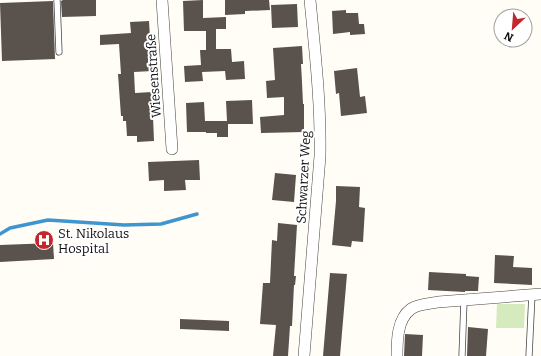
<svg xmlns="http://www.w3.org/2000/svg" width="541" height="356" viewBox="0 0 541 356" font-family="Bitter,serif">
	<rect width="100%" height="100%" fill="#fffdf5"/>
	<path fill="#d5ebbd" d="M 497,304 L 525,304 L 524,328 L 496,328 Z"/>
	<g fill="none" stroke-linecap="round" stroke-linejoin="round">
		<path stroke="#3f96cf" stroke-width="3.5" d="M 0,234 L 10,228 L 48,220 L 124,225 L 161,224 L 197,214"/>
	</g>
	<path fill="#5a524d" d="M 63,0 L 96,0 L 96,16 L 62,17 L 61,1 Z
		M 203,0 L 203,18 L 226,17 L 226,29 L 216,29 L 216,49 L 231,49 L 232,62 L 244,61 L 245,79 L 226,80 L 225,71 L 202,72 L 203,81 L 185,82 L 184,66 L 201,65 L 200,50 L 206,50 L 206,31 L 184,31 L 183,1 Z
		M 225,0 L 269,0 L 270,10 L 245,11 L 245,14 L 225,15 Z
		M 53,1 L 55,59 L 2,61 L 0,3 Z
		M 297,4 L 298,27 L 272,28 L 271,5 Z
		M 346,10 L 346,13 L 358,13 L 359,24 L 364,24 L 365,34 L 350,35 L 350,32 L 333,34 L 332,11 Z
		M 149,21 L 152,71 L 134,72 L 135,93 L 152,92 L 154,141 L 137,142 L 137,136 L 127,136 L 126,121 L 123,121 L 123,116 L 121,116 L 118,74 L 121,74 L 119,44 L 100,45 L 100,35 L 131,33 L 130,22 Z
		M 302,46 L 303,64 L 301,64 L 302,82 L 303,104 L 304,104 L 304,132 L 261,133 L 260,117 L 284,115 L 284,97 L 267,98 L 266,81 L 275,80 L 273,48 Z
		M 357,68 L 360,97 L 365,96 L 367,113 L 341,116 L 339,93 L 336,94 L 334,71 Z
		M 252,100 L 253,124 L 228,124 L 228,137 L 217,137 L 217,133 L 206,133 L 206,132 L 187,132 L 186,103 L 204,102 L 205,121 L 227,121 L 226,101 Z
		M 199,160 L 200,180 L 185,180 L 186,190 L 164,191 L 164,180 L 149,181 L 148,162 Z
		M 275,173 L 296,175 L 294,202 L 272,200 Z
		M 336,186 L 360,187 L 359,207 L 365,208 L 363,242 L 352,241 L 351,247 L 332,245 L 336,201 Z
		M 278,223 L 297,225 L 294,276 L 296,276 L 295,285 L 294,285 L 292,326 L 290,326 L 288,356 L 273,356 L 276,325 L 260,324 L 263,283 L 270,283 L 272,240 L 277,241 Z
		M 53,243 L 54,259 L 0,262 L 0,245 Z
		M 495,255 L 514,256 L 513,267 L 532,268 L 532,285 L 494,283 Z
		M 429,272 L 466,274 L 466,276 L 479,277 L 478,291 L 465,291 L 465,292 L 428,290 Z
		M 330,273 L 347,274 L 340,356 L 323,356 Z
		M 180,319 L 229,321 L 229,331 L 180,329 Z
		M 468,327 L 488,329 L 486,356 L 467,356 Z
		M 405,334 L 423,335 L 422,356 L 404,356 Z"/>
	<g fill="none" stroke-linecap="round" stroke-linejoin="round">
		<defs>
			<path id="service" d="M 57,0 L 59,52
				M 462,356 L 464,300
				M 529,356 L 532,294"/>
			<path id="minor" d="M 162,0 L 172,149
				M 304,356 L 320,156 C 321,104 315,52 310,0
				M 397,356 C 397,341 397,319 411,309 C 418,304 429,304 438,302 L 541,294"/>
		</defs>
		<use href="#service" stroke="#444" stroke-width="7"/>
		<use href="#minor" stroke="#444" stroke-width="12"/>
		<use href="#service" stroke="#fff" stroke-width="5.5"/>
		<use href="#minor" stroke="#fff" stroke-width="11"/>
	</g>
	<defs>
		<symbol id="hospital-disc" viewBox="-11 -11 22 22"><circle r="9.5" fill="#c4262e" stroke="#fff"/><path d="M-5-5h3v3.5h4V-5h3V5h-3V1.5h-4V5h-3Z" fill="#fff"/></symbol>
	</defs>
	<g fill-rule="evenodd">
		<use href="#hospital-disc" x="33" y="229" width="22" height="22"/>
	</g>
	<g text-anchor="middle" stroke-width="4" stroke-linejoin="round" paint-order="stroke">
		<g font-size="13" fill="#111" stroke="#fff">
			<text transform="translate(153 76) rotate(-94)" y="5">Wiesenstraße</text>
			<text transform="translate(303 177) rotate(-87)" y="5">Schwarzer Weg</text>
		</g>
		<g font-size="13" fill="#111" stroke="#fff" text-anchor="start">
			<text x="58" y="238">St. Nikolaus<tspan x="58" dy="15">Hospital</tspan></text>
		</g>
	</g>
	<g transform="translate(513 28) rotate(206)"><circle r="19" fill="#ffffff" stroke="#a0a0a0"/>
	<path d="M0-3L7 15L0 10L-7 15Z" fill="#c4262e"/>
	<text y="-6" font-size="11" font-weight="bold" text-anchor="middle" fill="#111111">N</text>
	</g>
</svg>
